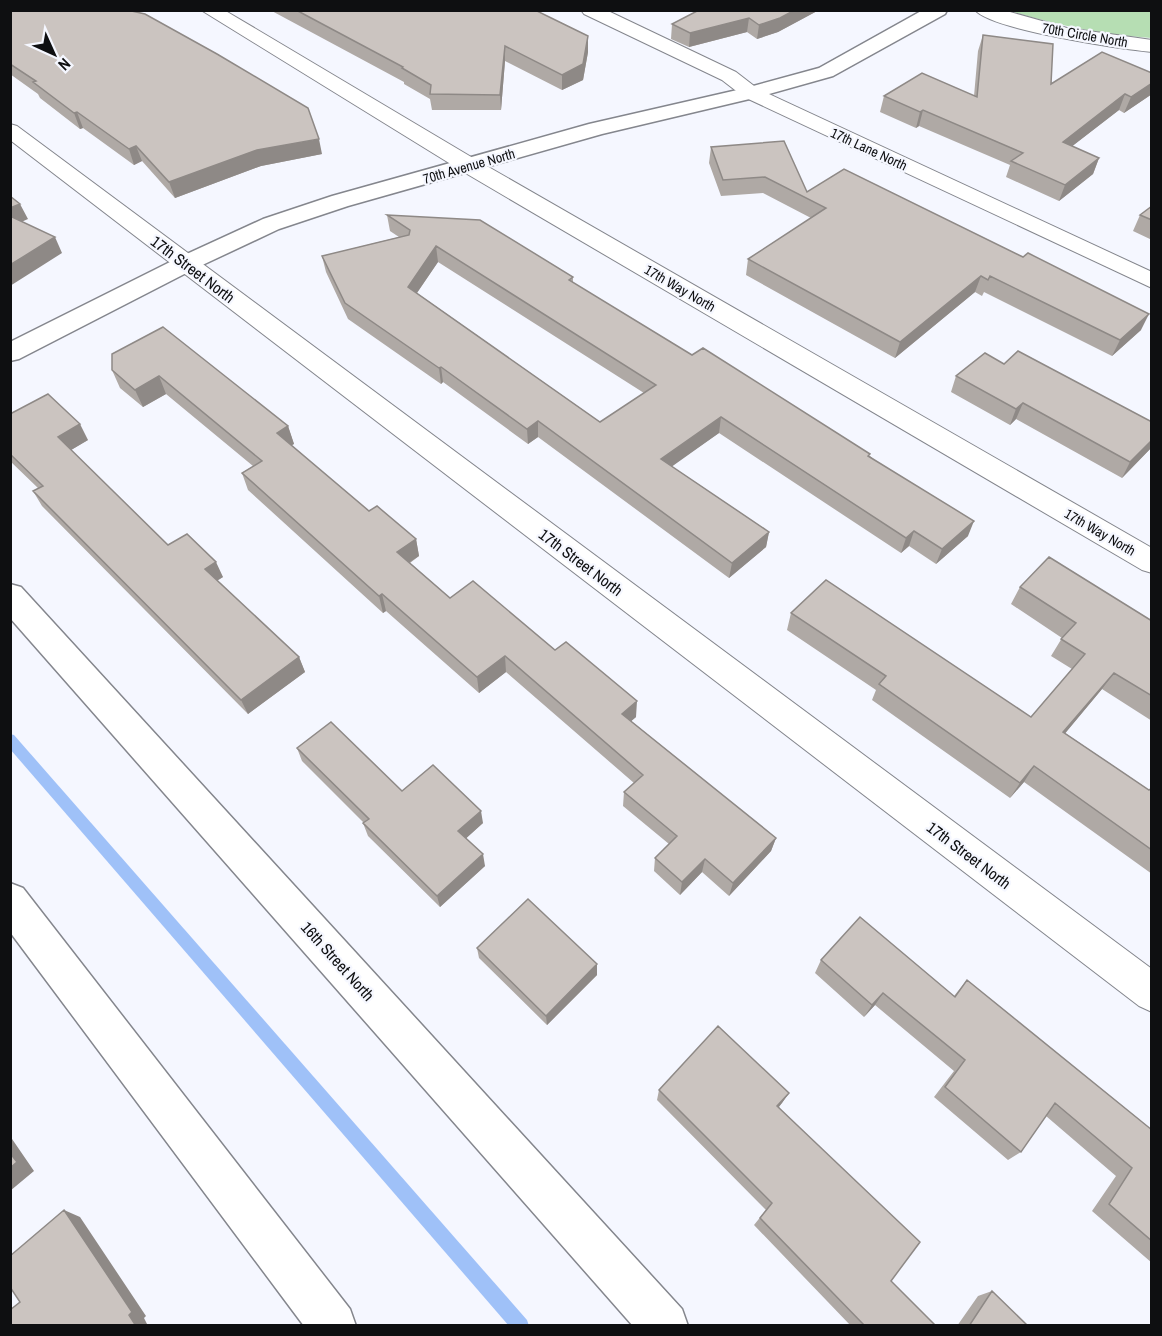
<svg xmlns="http://www.w3.org/2000/svg" width="1162" height="1336" viewBox="0 0 1162 1336" font-family="'Archivo Narrow',sans-serif">
	<rect width="100%" height="100%" fill="#f5f7ff"/>
	<path fill="#b6deb3" d="M 1010,11 L 1151,11 L 1151,38 C 1104,35 1056,25 1010,11 Z"/>
	<g fill="none" stroke-linecap="round" stroke-linejoin="round">
		<path fill="#9fc1f8" fill-rule="evenodd" d="M 10,734 L 14,735 L 527,1320 L 529,1326 L 509,1326 L 10,749 Z"/>
		<defs>
			<path id="minor" d="M 201,10 L 224,10 L 478,161 L 1152,548 L 1152,573 L 1142,570 L 462,171 Z
				M 581,10 L 606,10 L 736,72 L 758,89 L 1152,272 L 1152,288 L 744,97 L 722,80 L 584,14 Z
				M 975,10 L 1003,10 L 1067,28 L 1152,40 L 1152,52 C 1122,49 991,30 975,10 Z
				M 10,124 L 17,126 L 1152,969 L 1152,1012 L 1139,1006 L 10,140 Z"/>
			<path id="tertiary" d="M 923,10 L 947,10 L 945,14 L 833,76 L 758,97 L 602,134 L 348,206 L 279,229 L 196,268 L 19,359 L 10,361 L 10,342 L 178,258 L 263,219 L 332,196 L 589,124 L 746,88 L 819,68 Z
				M 10,584 L 21,587 L 682,1309 L 688,1326 L 633,1326 L 10,618 Z
				M 10,883 L 23,888 L 350,1309 L 356,1326 L 304,1326 L 10,932 Z"/>
		</defs>
		<use href="#minor" stroke="#84868d" stroke-width="2"/>
		<use href="#tertiary" stroke="#84868d" stroke-width="3"/>
		<use href="#minor" fill="#fff" fill-rule="evenodd"/>
		<use href="#tertiary" fill="#fff" fill-rule="evenodd"/>
	</g>
	<path fill="#afa9a5" fill-rule="evenodd" d="M 10,10 L 322,154 L 261,166 L 175,198 L 142,161 L 134,165 L 83,128 L 80,129 L 40,98 L 38,94 L 10,74 Z
		M 270,10 L 535,10 L 588,36 L 588,52 L 583,80 L 562,90 L 505,61 L 501,110 L 432,110 L 430,99 L 404,84 L 404,82 Z
		M 819,10 L 778,32 L 757,39 L 747,32 L 689,47 L 671,39 L 672,24 Z
		M 983,35 L 1051,84 L 1152,73 L 1152,94 L 1124,113 L 1119,110 L 1072,146 L 1099,158 L 1093,174 L 1059,201 L 1006,177 L 1010,165 L 919,126 L 916,128 L 880,112 L 884,96 L 974,96 L 978,51 Z
		M 711,147 L 807,192 L 1141,330 L 1112,356 L 984,292 L 982,296 L 975,292 L 895,358 L 746,275 L 748,259 L 811,218 L 763,193 L 721,196 L 709,163 Z
		M 1152,206 L 1152,240 L 1133,231 L 1140,215 Z
		M 387,215 L 573,277 L 573,283 L 692,355 L 870,456 L 968,536 L 936,564 L 909,546 L 901,553 L 719,433 L 671,466 L 769,532 L 766,547 L 729,578 L 538,437 L 528,444 L 443,382 L 441,384 L 348,319 L 326,272 L 322,256 L 399,237 L 390,231 ZM 438,262 L 644,393 L 600,422 L 417,293 Z
		M 112,354 L 288,426 L 294,444 L 291,445 L 369,511 L 416,539 L 419,556 L 410,563 L 450,598 L 555,650 L 636,717 L 631,721 L 776,838 L 771,851 L 729,896 L 702,872 L 680,895 L 654,871 L 655,858 L 669,844 L 623,806 L 624,792 L 634,783 L 506,672 L 479,693 L 386,611 L 383,613 L 248,490 L 242,473 L 253,466 L 166,394 L 143,407 L 120,388 L 112,370 Z
		M 956,376 L 1152,422 L 1152,447 L 1122,478 L 1016,419 L 1010,425 L 951,392 Z
		M 10,414 L 88,440 L 71,450 L 168,545 L 223,577 L 217,581 L 299,657 L 305,672 L 248,714 L 42,506 L 33,491 L 38,488 L 10,461 Z
		M 1020,587 L 1152,621 L 1152,721 L 1102,689 L 1065,733 L 1149,790 L 1152,786 L 1152,874 L 1024,782 L 1010,798 L 872,700 L 876,690 L 787,630 L 791,613 L 1031,717 L 1072,669 L 1051,656 L 1062,638 L 1011,604 Z
		M 297,748 L 483,823 L 466,838 L 485,866 L 440,907 L 368,836 L 363,823 L 364,823 L 302,761 Z
		M 477,948 L 597,975 L 547,1025 L 479,958 Z
		M 821,960 L 954,996 L 967,980 L 1152,1130 L 1152,1263 L 1092,1211 L 1116,1176 L 1046,1116 L 1021,1152 L 1008,1160 L 934,1097 L 954,1071 L 875,1005 L 864,1017 L 815,973 Z
		M 659,1090 L 789,1093 L 779,1107 L 891,1281 L 936,1326 L 851,1326 L 754,1225 L 766,1210 L 657,1100 Z
		M 992,1291 L 1028,1326 L 957,1326 L 978,1296 Z"/>
	<path fill="#8e8986" d="M 795,10 L 819,10 L 778,32 L 757,39 L 759,25 Z
		M 749,18 L 747,32 L 689,47 L 690,33 Z
		M 588,36 L 588,52 L 583,80 L 562,90 L 562,75 Z
		M 505,46 L 505,61 L 501,110 L 500,95 Z
		M 1152,83 L 1152,94 L 1124,113 L 1131,97 Z
		M 1125,94 L 1119,110 L 1057,158 L 1063,142 Z
		M 923,110 L 919,126 L 916,128 L 920,112 Z
		M 77,112 L 83,128 L 80,129 L 74,113 Z
		M 319,139 L 322,154 L 261,166 L 175,198 L 169,182 L 257,150 Z
		M 136,146 L 142,161 L 134,165 L 129,149 Z
		M 1099,158 L 1093,174 L 1059,201 L 1065,185 Z
		M 20,204 L 28,219 L 10,227 L 10,208 Z
		M 55,237 L 62,253 L 10,286 L 10,265 Z
		M 436,246 L 438,262 L 410,303 L 408,287 Z
		M 981,276 L 975,292 L 895,358 L 900,342 Z
		M 1149,314 L 1141,330 L 1112,356 L 1120,340 Z
		M 441,367 L 443,382 L 441,384 L 439,368 Z
		M 159,376 L 166,394 L 143,407 L 135,390 Z
		M 1023,403 L 1016,419 L 1010,425 L 1016,409 Z
		M 721,417 L 719,433 L 660,475 L 661,459 Z
		M 538,421 L 538,437 L 528,444 L 527,429 Z
		M 80,424 L 88,440 L 66,453 L 58,437 Z
		M 288,426 L 294,444 L 283,450 L 277,433 Z
		M 1152,440 L 1152,447 L 1122,478 L 1130,462 Z
		M 974,521 L 968,536 L 936,564 L 942,549 Z
		M 914,531 L 909,546 L 901,553 L 906,538 Z
		M 769,532 L 766,547 L 729,578 L 732,563 Z
		M 416,539 L 419,556 L 401,568 L 397,552 Z
		M 216,562 L 223,577 L 211,584 L 205,569 Z
		M 382,594 L 386,611 L 383,613 L 379,596 Z
		M 505,656 L 506,672 L 479,693 L 477,677 Z
		M 299,657 L 305,672 L 248,714 L 241,700 Z
		M 1114,673 L 1102,689 L 1053,748 L 1063,732 Z
		M 637,701 L 636,717 L 621,730 L 622,714 Z
		M 1034,766 L 1024,782 L 1010,798 L 1020,783 Z
		M 481,811 L 483,823 L 461,843 L 458,831 Z
		M 776,838 L 771,851 L 729,896 L 733,883 Z
		M 483,854 L 485,866 L 440,907 L 437,896 Z
		M 705,859 L 702,872 L 680,895 L 682,882 Z
		M 597,964 L 597,975 L 547,1025 L 546,1016 Z
		M 883,993 L 875,1005 L 864,1017 L 872,1005 Z
		M 789,1093 L 782,1103 L 771,1116 L 777,1106 Z
		M 10,1136 L 34,1171 L 10,1191 Z
		M 64,1210 L 80,1217 L 146,1316 L 144,1318 L 148,1326 L 136,1326 Z"/>
	<path fill="#cbc4c0" stroke="#8e8986" stroke-width="1.5" fill-rule="evenodd" d="M 10,10 L 127,10 L 145,14 L 217,54 L 308,108 L 319,139 L 257,150 L 169,182 L 136,146 L 129,149 L 77,112 L 74,113 L 33,82 L 36,81 L 10,64 Z
		M 296,10 L 535,10 L 588,36 L 583,64 L 562,75 L 505,46 L 500,95 L 430,94 L 431,85 L 402,68 L 403,67 Z
		M 699,10 L 795,10 L 780,18 L 759,25 L 749,18 L 690,33 L 672,24 Z
		M 983,35 L 1053,44 L 1051,84 L 1102,52 L 1152,73 L 1152,83 L 1131,97 L 1125,94 L 1063,142 L 1099,158 L 1065,185 L 1011,161 L 1023,153 L 923,110 L 920,112 L 884,96 L 922,73 L 977,97 Z
		M 784,141 L 807,192 L 844,169 L 1023,257 L 1028,253 L 1149,314 L 1120,340 L 990,276 L 988,280 L 981,276 L 900,342 L 748,259 L 826,208 L 765,177 L 723,180 L 711,147 Z
		M 10,196 L 20,204 L 10,208 Z
		M 1152,206 L 1152,220 L 1140,215 Z
		M 387,215 L 480,220 L 573,277 L 569,280 L 692,355 L 703,348 L 870,454 L 868,456 L 974,521 L 942,549 L 914,531 L 906,538 L 721,417 L 661,459 L 769,532 L 732,563 L 538,421 L 527,429 L 441,367 L 439,368 L 345,303 L 322,256 L 409,235 L 410,230 ZM 436,246 L 656,385 L 600,422 L 408,287 Z
		M 10,216 L 55,237 L 10,265 Z
		M 163,327 L 288,426 L 277,433 L 369,511 L 377,506 L 416,539 L 397,552 L 450,598 L 473,581 L 555,650 L 566,642 L 637,701 L 622,714 L 776,838 L 733,883 L 705,859 L 682,882 L 655,858 L 677,836 L 624,792 L 643,775 L 505,656 L 477,677 L 382,594 L 379,596 L 242,473 L 262,461 L 159,376 L 135,390 L 112,370 L 112,354 Z
		M 1018,351 L 1152,422 L 1152,440 L 1130,462 L 1023,403 L 1016,409 L 956,376 L 985,353 L 1004,364 Z
		M 48,394 L 80,424 L 58,437 L 168,545 L 187,534 L 216,562 L 205,569 L 299,657 L 241,700 L 33,491 L 43,486 L 10,454 L 10,414 Z
		M 1049,557 L 1152,621 L 1152,696 L 1114,673 L 1063,732 L 1149,790 L 1152,788 L 1152,850 L 1034,766 L 1020,783 L 879,684 L 886,676 L 791,613 L 826,580 L 1031,717 L 1085,654 L 1061,639 L 1076,623 L 1020,587 Z
		M 331,722 L 402,791 L 433,765 L 481,811 L 458,831 L 483,854 L 437,896 L 363,823 L 369,819 L 297,748 Z
		M 528,899 L 597,964 L 546,1016 L 477,948 Z
		M 860,917 L 955,997 L 967,980 L 1152,1130 L 1152,1241 L 1109,1204 L 1132,1168 L 1055,1103 L 1021,1152 L 945,1087 L 965,1060 L 883,993 L 872,1005 L 821,960 Z
		M 718,1026 L 789,1093 L 777,1106 L 920,1242 L 891,1281 L 936,1326 L 865,1326 L 760,1218 L 772,1203 L 659,1090 Z
		M 10,1153 L 17,1162 L 10,1168 Z
		M 64,1210 L 132,1312 L 129,1315 L 136,1326 L 10,1326 L 10,1310 L 20,1302 L 10,1287 L 10,1256 Z
		M 992,1291 L 1028,1326 L 969,1326 Z"/>
	<g text-anchor="middle" stroke-width="4.5" stroke-linejoin="round" paint-order="stroke">
		<g font-size="14" fill="#0e0f11" stroke="#f5f7ff">
			<text transform="translate(1085 35) rotate(10)" y="5">70th Circle North</text>
			<text transform="translate(869 149) rotate(25)" y="5">17th Lane North</text>
			<text transform="translate(469 166) rotate(-16)" y="5">70th Avenue North</text>
			<text transform="translate(680 288) rotate(30)" y="5">17th Way North</text>
			<text transform="translate(1100 532) rotate(30)" y="5">17th Way North</text>
		</g>
		<g font-size="16" fill="#0e0f11" stroke="#f5f7ff">
			<text transform="translate(193 269) rotate(37)" y="6">17th Street North</text>
			<text transform="translate(581 562) rotate(37)" y="6">17th Street North</text>
			<text transform="translate(969 855) rotate(37)" y="6">17th Street North</text>
			<text transform="translate(338 961) rotate(48)" y="6">16th Street North</text>
		</g>
	</g>
	<rect width="1162" height="1336" fill="none" stroke="#0e0f11" stroke-width="24"/>
	<g transform="translate(54 54) rotate(135)" stroke="#f5f7ff" stroke-width="4.5" paint-order="stroke">
	<path d="M0-4.5L10 22L0 15L-10 22Z" fill="#0e0f11"/>
	<text y="-9" font-size="16" font-weight="bold" text-anchor="middle" fill="#0e0f11">N</text>
	</g>
</svg>
